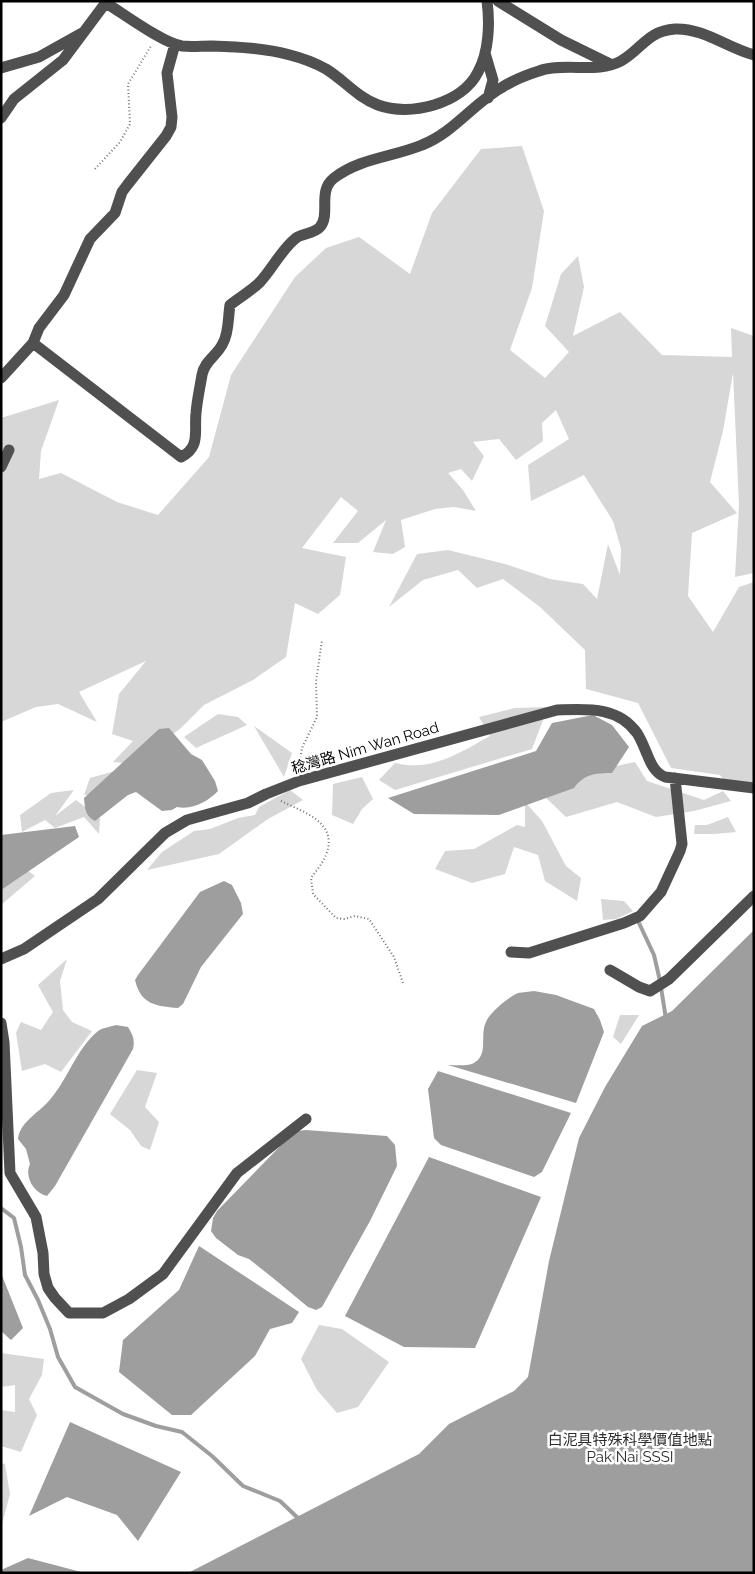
<svg xmlns="http://www.w3.org/2000/svg" width="755" height="1574" viewBox="0 0 755 1574" font-family="Raleway,'Noto Sans SC',sans-serif">
	<rect width="100%" height="100%" fill="#fff"/>
	<path fill="#d7d7d7" d="M 522,146 L 544,211 L 532,288 L 510,350 L 545,378 L 569,352 L 545,326 L 561,274 L 578,256 L 584,287 L 573,336 L 620,312 L 662,355 L 732,357 L 731,328 L 754,336 L 754,573 L 735,577 L 739,505 L 733,373 L 723,431 L 710,482 L 737,513 L 692,533 L 688,596 L 713,632 L 739,587 L 754,582 L 754,785 L 730,788 L 720,775 L 671,768 L 638,703 L 586,689 L 585,650 L 540,607 L 503,579 L 477,588 L 458,570 L 423,580 L 389,607 L 417,554 L 448,550 L 505,564 L 550,579 L 583,584 L 597,599 L 608,544 L 620,575 L 621,549 L 613,521 L 584,475 L 531,501 L 528,465 L 569,439 L 556,410 L 542,423 L 543,441 L 516,460 L 499,439 L 473,442 L 484,456 L 472,481 L 461,469 L 448,473 L 463,490 L 476,511 L 454,507 L 435,509 L 401,520 L 405,547 L 393,554 L 373,552 L 386,520 L 358,543 L 333,543 L 358,511 L 341,497 L 302,548 L 346,557 L 340,595 L 318,614 L 295,603 L 286,657 L 253,680 L 204,705 L 181,728 L 134,764 L 113,762 L 133,741 L 112,734 L 119,694 L 146,661 L 79,692 L 97,722 L 58,704 L 36,707 L 1,722 L 1,418 L 59,400 L 41,451 L 39,479 L 61,473 L 117,502 L 158,515 L 209,457 L 231,375 L 295,277 L 326,248 L 359,237 L 410,274 L 432,213 L 481,149 Z
		M 548,707 L 532,749 L 395,790 L 379,780 L 395,763 C 432,772 459,753 490,736 L 479,717 L 515,708 Z
		M 218,714 L 238,717 L 247,725 L 196,748 L 184,737 Z
		M 254,726 L 292,753 L 284,777 Z
		M 635,762 L 647,781 L 704,800 L 723,791 L 731,801 L 694,811 L 656,817 L 617,802 L 566,817 L 543,795 L 574,775 Z
		M 115,771 L 116,794 L 84,795 L 90,778 Z
		M 362,777 L 373,799 L 362,809 L 353,824 L 332,815 L 333,784 Z
		M 74,790 L 55,816 L 76,800 L 100,818 L 99,834 L 84,817 L 55,828 L 45,820 L 22,832 L 20,815 L 51,793 Z
		M 290,790 L 303,800 L 268,819 L 219,854 L 147,870 L 162,852 L 194,831 L 210,829 L 238,818 L 255,815 L 259,807 Z
		M 525,802 L 542,821 L 566,866 L 581,878 L 577,901 L 545,881 L 538,855 L 514,847 L 505,874 L 472,883 L 435,869 L 445,851 L 474,849 L 517,825 L 525,827 Z
		M 728,817 L 736,832 L 715,834 L 694,834 L 695,825 L 707,825 Z
		M 27,870 L 35,876 L 1,905 L 1,887 Z
		M 601,899 L 624,901 L 633,911 L 616,919 L 603,920 Z
		M 67,959 L 60,981 L 63,1010 L 72,1022 L 92,1031 L 61,1072 L 45,1064 L 22,1071 L 16,1033 L 21,1022 L 41,1030 L 53,1012 L 38,985 Z
		M 620,1015 L 639,1015 L 621,1044 L 613,1037 Z
		M 137,1070 L 157,1073 L 145,1107 L 159,1122 L 150,1150 L 141,1146 L 130,1130 L 110,1114 Z
		M 319,1325 L 342,1329 L 389,1362 L 358,1407 L 337,1413 L 317,1390 L 301,1359 Z
		M 1,1353 L 44,1359 L 42,1375 L 29,1399 L 37,1415 L 21,1452 L 1,1446 L 1,1410 L 15,1412 L 15,1385 L 1,1387 Z
		M 1,1463 L 5,1464 L 10,1494 L 1,1528 Z"/>
	<path fill="#9e9e9e" d="M 593,715 L 612,725 L 629,747 L 612,773 C 596,773 584,774 574,788 L 499,815 L 414,814 L 388,798 L 536,751 L 552,723 Z
		M 169,728 L 191,754 L 202,760 L 215,781 L 218,791 C 207,802 193,810 177,807 L 172,810 L 162,811 L 136,792 L 128,795 L 95,821 C 85,816 85,808 84,798 L 159,729 Z
		M 75,826 L 79,837 L 1,890 L 1,835 Z
		M 224,881 L 232,885 L 241,903 L 243,914 L 201,967 L 183,1004 L 178,1008 C 156,1006 141,1005 135,980 L 138,975 L 200,892 Z
		M 754,930 L 754,1573 L 188,1573 L 419,1454 L 449,1424 L 514,1391 L 528,1377 L 549,1261 L 579,1138 L 605,1087 L 642,1026 L 672,1011 Z
		M 534,991 L 556,995 L 594,1009 L 600,1020 L 604,1032 L 576,1103 L 448,1065 C 455,1065 466,1066 472,1064 C 490,1056 479,1036 486,1022 C 489,1013 510,996 518,993 C 523,992 529,992 534,991 Z
		M 116,1025 L 128,1027 C 133,1035 135,1040 133,1049 L 55,1186 L 47,1196 C 34,1193 24,1177 30,1164 L 26,1149 L 18,1139 C 20,1123 35,1115 46,1104 C 67,1083 75,1050 98,1031 C 102,1028 110,1027 116,1025 Z
		M 438,1071 L 571,1113 L 542,1172 L 534,1177 L 441,1145 L 434,1138 L 428,1089 Z
		M 306,1130 L 387,1136 L 395,1145 L 397,1166 L 370,1221 L 322,1307 L 316,1310 L 308,1307 L 273,1278 L 249,1259 L 238,1255 L 216,1238 L 211,1231 L 213,1218 L 217,1211 L 289,1137 L 298,1131 Z
		M 429,1157 L 541,1197 L 475,1348 L 404,1347 L 345,1316 Z
		M 199,1246 L 299,1312 L 292,1323 L 270,1329 L 255,1356 L 191,1415 L 172,1415 L 119,1372 L 123,1340 L 179,1290 Z
		M 1,1273 L 23,1328 L 11,1340 L 1,1331 Z
		M 70,1422 L 181,1472 L 138,1541 L 117,1515 L 67,1497 L 29,1516 Z
		M 28,1558 L 85,1573 L 1,1573 L 1,1570 Z"/>
	<g fill="none" stroke-linecap="round" stroke-linejoin="round">
		<path stroke="#9e9e9e" stroke-width="4" d="M 639,923 L 654,955 L 660,981 L 666,1019
			M 1,1208 L 14,1218 L 21,1247 L 25,1275 L 38,1300 L 50,1329 L 58,1357 L 75,1387 L 123,1414 L 156,1426 L 182,1432 L 212,1456 L 243,1486 L 280,1501 L 300,1520"/>
		<path stroke="#727272" stroke-width="2" stroke-dasharray="1 2.5" stroke-linecap="butt" d="M 95,169 L 120,142 L 130,124 L 128,84 L 151,46
			M 299,768 L 302,748 L 317,717 L 316,682 L 322,640
			M 281,801 C 303,812 339,822 326,855 C 323,863 316,871 311,878 L 313,894 L 336,918 L 344,919 L 355,916 L 369,919 L 394,957 L 403,983"/>
		<path stroke="#505050" stroke-width="11" d="M 498,1 L 561,40 L 610,64
			M 106,3 C 124,14 163,43 182,46 C 191,47 202,46 212,46 C 239,47 264,48 290,55 C 302,58 315,63 326,69 C 344,80 357,97 378,105 C 410,117 462,104 478,72 C 489,52 490,23 487,1
			M 485,53 L 493,80 L 488,98
			M 1,68 L 39,57 L 82,33
			M 1,118 L 14,99 L 63,60 L 107,1
			M 33,343 L 181,457 C 201,447 194,431 196,413 C 197,400 200,387 202,375 C 204,361 218,355 223,343 C 229,333 228,317 230,305 C 240,297 251,291 260,282 C 273,268 281,250 296,238 C 303,233 314,234 320,227 C 331,214 317,191 334,178 C 360,158 393,157 422,145 C 453,133 473,104 501,88 C 512,81 526,75 539,71 C 565,62 597,74 621,61 C 642,49 647,31 675,29 C 704,28 727,48 754,55
			M 1,378 L 33,343 L 39,328 L 64,295 L 90,239 L 115,213 L 122,192 L 128,184 L 166,136 L 171,127 L 172,117 L 167,73 L 175,44
			M 1,467 L 9,450
			M 511,952 L 529,953 L 624,923 L 640,916 L 661,892 L 680,851 L 682,844 L 675,778
			M 1,959 L 24,949 L 98,899 L 165,833 L 187,820 L 248,803 L 266,794 L 299,781 L 557,710 C 587,709 618,706 637,733 C 641,739 644,747 647,754 C 651,764 655,773 665,777 L 754,788
			M 610,970 L 639,987 L 650,991 L 669,979 L 754,896
			M 1,1023 L 4,1042 L 10,1173 L 36,1217 L 43,1253 L 44,1274 L 48,1288 L 55,1298 L 69,1313 L 103,1313 L 129,1299 L 163,1274 L 237,1173 L 306,1119"/>
	</g>
	<g text-anchor="middle" stroke-width="5" stroke-linejoin="round" paint-order="stroke">
		<g font-size="15" fill="#000" stroke="#fff">
			<text transform="translate(365 748) rotate(-16)" y="5">稔灣路 Nim Wan Road</text>
		</g>
		<g font-size="15" fill="#2e2e2e" stroke="#fff">
			<text x="630" y="1445">白泥具特殊科學價值地點<tspan x="630" dy="17">Pak Nai SSSI</tspan></text>
		</g>
	</g>
	<rect width="755" height="1574" fill="none" stroke="#000000" stroke-width="5"/>
</svg>
